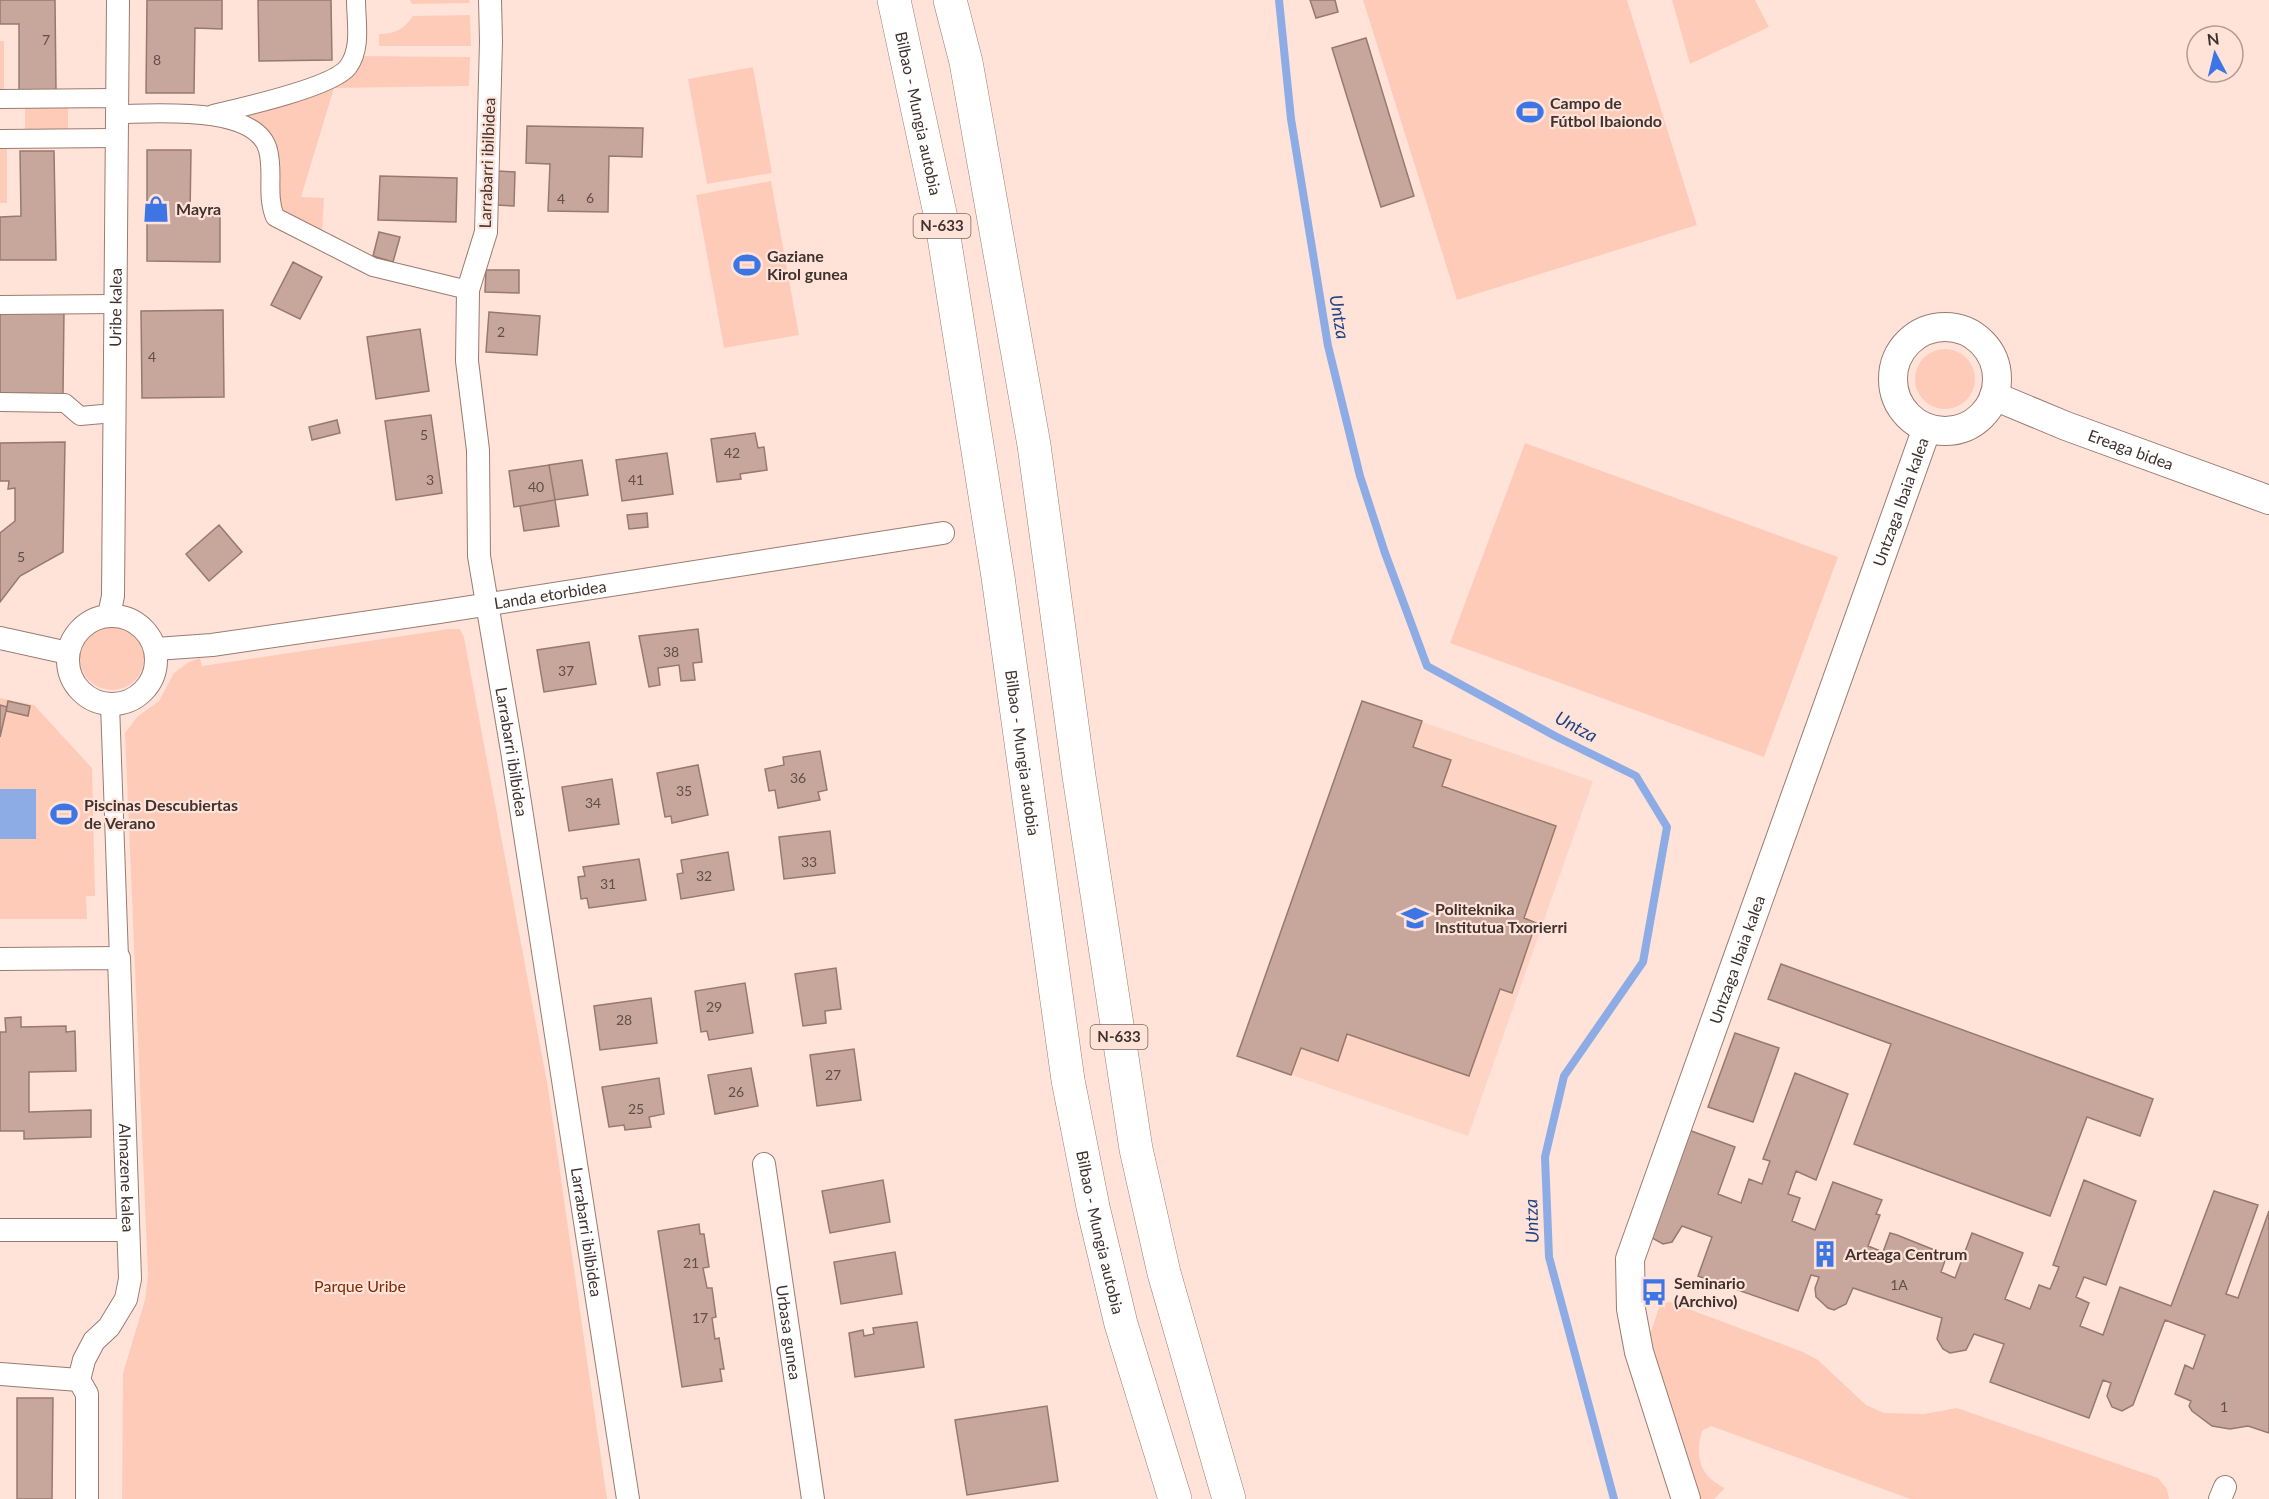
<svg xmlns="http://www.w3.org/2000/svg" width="2269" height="1499" viewBox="0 0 2269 1499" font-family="Lato,sans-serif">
	<rect width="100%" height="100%" fill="#ffe3d9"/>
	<path fill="#fed4c5" d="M 1362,701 L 1593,781 L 1468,1136 L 1237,1056 Z"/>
	<path fill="#ffcbb9" d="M 410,0 L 469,0 L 470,3 L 412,4 Z
		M 1363,0 L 1627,0 L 1697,225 L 1457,300 Z
		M 1672,0 L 1755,0 L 1769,27 L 1690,64 Z
		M 470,15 L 471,46 L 379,46 L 379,34 C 395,34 404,29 413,16 Z
		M 0,41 L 4,41 L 4,98 L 0,98 Z
		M 358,56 L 470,57 L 469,86 L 334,88 L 301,197 L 324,198 L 322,234 L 283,216 L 275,203 L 274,145 L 260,124 L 248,122 L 249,114 Z
		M 753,67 L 772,173 L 707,184 L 688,79 Z
		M 25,106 L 68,106 L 68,133 L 25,133 Z
		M 0,146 L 7,146 L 7,203 L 0,203 Z
		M 771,181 L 799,335 L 724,348 L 696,195 Z
		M1915 379a30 30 0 1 1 60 0a30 30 0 1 1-60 0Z
		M 1525,443 L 1838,557 L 1764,757 L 1450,643 Z
		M80 658a32 32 0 1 1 64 0a32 32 0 1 1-64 0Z
		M 449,629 L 460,629 L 464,637 L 548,1088 L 607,1499 L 122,1499 L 123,1373 L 145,1300 L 148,1275 L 125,733 L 137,717 L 159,701 L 174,673 L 187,663 L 200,658 L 202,666 Z
		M 0,698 L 34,705 L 92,768 L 95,896 L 86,896 L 87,919 L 0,919 Z
		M 1661,1302 L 1670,1302 L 1803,1352 L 1818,1360 L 1866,1405 L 1884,1413 L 1924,1414 L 1957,1408 L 2158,1478 L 2167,1489 L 2169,1499 L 1910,1499 L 1711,1426 L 1702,1431 C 1695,1456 1699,1476 1725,1488 L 1714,1499 L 1700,1499 L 1649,1337 Z"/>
	<path fill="#8dace6" d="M 0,789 L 36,789 L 36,839 L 0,839 Z"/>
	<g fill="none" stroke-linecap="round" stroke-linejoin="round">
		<path stroke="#8dace6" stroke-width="8" d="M 1279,0 L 1291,119 L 1328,346 L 1360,476 L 1385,553 L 1427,666 L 1555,736 L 1636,776 L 1667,827 L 1643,962 L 1564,1076 L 1545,1157 L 1549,1257 L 1614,1499"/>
	</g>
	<path fill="#c7a69b" stroke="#98796e" stroke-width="1.5" d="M 0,0 L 55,0 L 56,91 L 19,91 L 19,24 L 0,24 Z
		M 147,0 L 222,0 L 222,29 L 195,28 L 194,93 L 146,93 Z
		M 258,0 L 331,0 L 332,60 L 259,61 Z
		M 1310,0 L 1335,0 L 1338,12 L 1316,18 Z
		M 1366,38 L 1414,196 L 1381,207 L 1332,48 Z
		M 527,126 L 643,128 L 642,157 L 609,156 L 608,212 L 548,211 L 550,164 L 526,163 Z
		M 147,150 L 191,150 L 190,216 L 220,216 L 220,262 L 147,261 Z
		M 20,151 L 54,151 L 56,260 L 0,260 L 0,217 L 21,216 Z
		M 498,171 L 515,172 L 514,206 L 497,205 Z
		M 380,176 L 457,178 L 456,222 L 378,220 Z
		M 379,232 L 400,237 L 393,262 L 373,256 Z
		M 293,262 L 322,277 L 300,319 L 271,305 Z
		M 486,270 L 519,270 L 519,293 L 485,292 Z
		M 0,310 L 64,311 L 63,394 L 0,393 Z
		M 223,310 L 224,397 L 142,398 L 141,311 Z
		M 489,312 L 540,316 L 537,355 L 486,352 Z
		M 420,329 L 429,391 L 376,399 L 367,337 Z
		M 431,415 L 442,493 L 396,500 L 385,421 Z
		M 337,420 L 340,433 L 312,440 L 309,427 Z
		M 755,433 L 758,448 L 764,447 L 767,470 L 740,474 L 741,479 L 717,482 L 711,439 Z
		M 65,442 L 63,552 L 20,576 L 0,602 L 0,533 L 15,521 L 15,488 L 8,489 L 9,481 L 0,481 L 0,443 Z
		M 667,453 L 673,494 L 622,501 L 616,460 Z
		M 582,460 L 588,495 L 555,500 L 549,465 Z
		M 549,465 L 555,500 L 514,507 L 509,471 Z
		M 555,500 L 559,526 L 524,531 L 520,506 Z
		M 647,513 L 648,527 L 629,529 L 627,515 Z
		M 219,525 L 242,552 L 209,581 L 186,554 Z
		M 698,629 L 702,662 L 693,663 L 695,680 L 681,681 L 679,665 L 658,668 L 660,685 L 649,687 L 639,636 Z
		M 589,642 L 596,684 L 544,692 L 537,650 Z
		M 8,701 L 30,706 L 28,716 L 6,711 Z
		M 1362,701 L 1422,721 L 1413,747 L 1451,760 L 1442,786 L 1556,826 L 1524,918 L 1536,923 L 1512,993 L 1500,989 L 1469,1076 L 1347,1034 L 1338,1061 L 1301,1048 L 1291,1075 L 1237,1056 Z
		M 0,705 L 7,707 L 0,737 Z
		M 820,751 L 827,790 L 818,792 L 820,800 L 778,808 L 775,790 L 769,791 L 765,769 L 784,765 L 783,757 Z
		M 698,765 L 708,815 L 672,823 L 671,816 L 665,817 L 657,773 Z
		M 612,779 L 619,824 L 569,831 L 562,787 Z
		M 830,831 L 835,873 L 784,879 L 779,837 Z
		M 728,852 L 734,890 L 681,899 L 677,874 L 683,873 L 681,860 Z
		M 639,859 L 646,900 L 589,908 L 587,898 L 581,899 L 578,877 L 585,876 L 583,867 Z
		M 1781,964 L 2153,1099 L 2140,1136 L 2087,1117 L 2050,1216 L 1854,1144 L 1891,1044 L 1768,999 Z
		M 836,968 L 841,1009 L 825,1011 L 826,1023 L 803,1026 L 795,974 Z
		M 745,983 L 753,1033 L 709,1040 L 707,1031 L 701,1032 L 695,991 Z
		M 651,998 L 657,1043 L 600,1050 L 594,1006 Z
		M 21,1017 L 21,1027 L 66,1026 L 66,1032 L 75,1031 L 76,1071 L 29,1072 L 29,1112 L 91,1110 L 91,1137 L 24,1139 L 24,1131 L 0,1131 L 0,1032 L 6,1032 L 5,1018 Z
		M 1735,1033 L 1779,1048 L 1753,1122 L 1708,1107 Z
		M 854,1049 L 861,1100 L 817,1106 L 810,1055 Z
		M 751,1068 L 758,1106 L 715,1114 L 708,1075 Z
		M 1795,1073 L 1848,1094 L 1816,1180 L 1796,1171 L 1788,1194 L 1800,1198 L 1792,1221 L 1815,1230 L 1833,1182 L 1882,1200 L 1876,1214 L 1880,1215 L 1868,1246 L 1883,1252 L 1890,1233 L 1897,1235 L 1947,1255 L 1941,1272 L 1955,1278 L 1972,1233 L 2023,1253 L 2005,1299 L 2030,1309 L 2039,1285 L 2050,1289 L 2059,1267 L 2053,1265 L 2084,1180 L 2136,1201 L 2106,1285 L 2084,1277 L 2076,1297 L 2089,1303 L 2080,1326 L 2103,1335 L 2120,1287 L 2171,1306 L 2214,1191 L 2258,1205 L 2226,1294 L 2238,1298 L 2269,1211 L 2269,1433 L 2248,1426 L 2230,1429 L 2212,1426 L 2192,1411 L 2189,1406 L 2191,1401 L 2175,1394 L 2185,1365 L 2193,1369 L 2205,1335 L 2165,1320 L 2133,1405 L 2122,1411 L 2112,1407 L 2107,1396 L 2111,1383 L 2103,1380 L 2089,1418 L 1990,1382 L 2004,1344 L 1974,1334 L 1966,1350 L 1950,1353 L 1943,1349 L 1937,1339 L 1942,1318 L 1853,1288 L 1846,1304 L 1834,1310 L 1828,1308 L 1816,1297 L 1815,1288 L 1819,1277 L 1811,1275 L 1798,1311 L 1698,1276 L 1712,1237 L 1682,1226 L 1672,1242 L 1663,1244 L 1652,1238 L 1686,1129 L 1735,1147 L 1718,1194 L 1741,1203 L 1749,1179 L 1762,1184 L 1770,1161 L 1763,1159 Z
		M 659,1078 L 664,1114 L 649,1117 L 651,1127 L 625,1130 L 624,1125 L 609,1127 L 602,1087 Z
		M 883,1180 L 890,1222 L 830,1233 L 822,1191 Z
		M 699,1224 L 700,1234 L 704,1234 L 709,1267 L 703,1268 L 707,1288 L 712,1288 L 716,1317 L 712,1318 L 715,1339 L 719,1338 L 724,1369 L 720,1369 L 722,1381 L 682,1387 L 658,1231 Z
		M 895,1252 L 902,1294 L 841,1304 L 834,1262 Z
		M 917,1322 L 924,1367 L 855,1377 L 849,1333 L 863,1330 L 864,1336 L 874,1334 L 873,1328 Z
		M 17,1398 L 53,1398 L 52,1499 L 17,1499 Z
		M 1047,1406 L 1058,1481 L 967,1495 L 955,1420 Z"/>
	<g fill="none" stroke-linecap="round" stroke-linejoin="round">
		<defs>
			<path id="pedestrian" d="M 0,99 L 116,98
				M 116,114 C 151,114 256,104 268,150 C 274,172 266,195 275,217 L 373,267 L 468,290
				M 213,114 C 239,108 333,87 348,67 C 362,48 356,22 356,0
				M 0,139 L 115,138
				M 0,305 L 114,304
				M 0,402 L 65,403 L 80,416 L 114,413
				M 110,704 L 119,958"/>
			<g id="minor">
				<path id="s1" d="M 490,0 L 491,41 L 486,232 L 468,290 L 467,361 L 478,450 L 479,556 L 512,751 L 628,1499"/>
				<path id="s2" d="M 109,615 L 113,596 L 118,0"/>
				<circle cx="112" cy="660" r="44"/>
				<path d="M 0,638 L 68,653"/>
				<path id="s3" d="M 156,649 L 212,645 L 439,612 L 943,533"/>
				<path id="s4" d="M 0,959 L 119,958 L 130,1279 L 126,1299 L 109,1327 L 94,1341 L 84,1360 L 79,1380 L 87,1394 L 87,1499"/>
				<path id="s5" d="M 764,1164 L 813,1499"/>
				<path d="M 0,1230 L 127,1230"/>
				<path d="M 0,1374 L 79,1380"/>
				<path d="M 2220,1499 L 2225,1487"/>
			</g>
			<g id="tertiary">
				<circle cx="1945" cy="379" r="52"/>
				<path id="s6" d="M 1994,396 L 2066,426 L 2269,500"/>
				<path id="s7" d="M 1686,1499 L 1639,1352 L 1631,1309 L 1630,1259 L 1927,428"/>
			</g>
			<g id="motorway">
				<path id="s8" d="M 894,0 L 941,218 L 998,577 L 1068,1080 L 1093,1207 L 1121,1324 L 1175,1499"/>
				<path d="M 950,0 L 966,62 L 1034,445 L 1079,776 L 1136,1149 L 1164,1273 L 1229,1499"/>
			</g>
		</defs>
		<use href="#pedestrian" stroke="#9a7b70" stroke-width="20"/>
		<use href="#minor" stroke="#9a7b70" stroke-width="24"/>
		<use href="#tertiary" stroke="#9a7b70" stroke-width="30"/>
		<use href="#motorway" stroke="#9a7b70" stroke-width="34"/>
		<use href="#pedestrian" stroke="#fff" stroke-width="18"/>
		<use href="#minor" stroke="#fff" stroke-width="22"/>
		<use href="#tertiary" stroke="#fff" stroke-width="28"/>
		<use href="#motorway" stroke="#fff" stroke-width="33"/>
	</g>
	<defs>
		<symbol id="stadium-bare" viewBox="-9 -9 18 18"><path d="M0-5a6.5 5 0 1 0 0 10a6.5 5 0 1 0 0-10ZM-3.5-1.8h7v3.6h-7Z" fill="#3e75e5" stroke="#ffe3d9" stroke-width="2.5" paint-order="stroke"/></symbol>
		<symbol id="shop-bare" viewBox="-9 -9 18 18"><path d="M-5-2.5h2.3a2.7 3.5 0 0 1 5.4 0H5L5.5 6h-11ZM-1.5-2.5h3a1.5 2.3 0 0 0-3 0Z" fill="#3e75e5" stroke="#ffe3d9" stroke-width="2.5" paint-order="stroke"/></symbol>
		<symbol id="school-bare" viewBox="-9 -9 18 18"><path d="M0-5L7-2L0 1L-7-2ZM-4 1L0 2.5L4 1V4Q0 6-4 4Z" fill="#3e75e5" stroke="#ffe3d9" stroke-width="2.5" paint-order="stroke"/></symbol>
		<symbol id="building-bare" viewBox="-9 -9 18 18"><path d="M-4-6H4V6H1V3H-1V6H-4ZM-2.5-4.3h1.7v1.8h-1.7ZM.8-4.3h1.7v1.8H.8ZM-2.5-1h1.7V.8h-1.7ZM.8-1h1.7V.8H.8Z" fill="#3e75e5" stroke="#ffe3d9" stroke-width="2.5" paint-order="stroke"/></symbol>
		<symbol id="bus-bare" viewBox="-9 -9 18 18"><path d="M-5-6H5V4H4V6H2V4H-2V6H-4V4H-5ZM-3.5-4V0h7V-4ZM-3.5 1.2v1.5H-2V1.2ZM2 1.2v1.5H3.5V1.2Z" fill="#3e75e5" stroke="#ffe3d9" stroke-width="2.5" paint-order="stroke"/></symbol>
	</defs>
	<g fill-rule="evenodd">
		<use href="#stadium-bare" x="1511" y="93" width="38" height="38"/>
		<use href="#shop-bare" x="137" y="190" width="38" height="38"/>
		<use href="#stadium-bare" x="728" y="246" width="38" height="38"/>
		<use href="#stadium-bare" x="45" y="795" width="38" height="38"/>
		<use href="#school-bare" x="1396" y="899" width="38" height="38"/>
		<use href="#building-bare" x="1806" y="1235" width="38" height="38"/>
		<use href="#bus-bare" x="1635" y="1273" width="38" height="38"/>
	</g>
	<g text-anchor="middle" stroke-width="4.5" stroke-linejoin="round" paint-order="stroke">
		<g font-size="14" fill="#624f49">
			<text x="46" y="45">7</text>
			<text x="157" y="65">8</text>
			<text x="590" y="203">6</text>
			<text x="561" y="204">4</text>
			<text x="501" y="337">2</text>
			<text x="152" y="362">4</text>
			<text x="424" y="440">5</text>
			<text x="732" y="458">42</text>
			<text x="430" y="485">3</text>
			<text x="636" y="485">41</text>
			<text x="536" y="492">40</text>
			<text x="21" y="562">5</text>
			<text x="671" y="657">38</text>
			<text x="566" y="676">37</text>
			<text x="798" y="783">36</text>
			<text x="684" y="796">35</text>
			<text x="593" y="808">34</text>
			<text x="809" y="867">33</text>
			<text x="704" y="881">32</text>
			<text x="608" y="889">31</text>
			<text x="714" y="1012">29</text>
			<text x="624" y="1025">28</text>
			<text x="833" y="1080">27</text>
			<text x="736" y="1097">26</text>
			<text x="636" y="1114">25</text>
			<text x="691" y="1268">21</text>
			<text x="1899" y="1290">1A</text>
			<text x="700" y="1323">17</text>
			<text x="2224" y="1412">1</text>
		</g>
		<g fill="#ffe3d9" stroke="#796761" stroke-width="1.5">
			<rect x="913.5" y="214" width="57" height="24" rx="4.5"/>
			<rect x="1090.5" y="1025" width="57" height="24" rx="4.5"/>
		</g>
		<g font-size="15" font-weight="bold" fill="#40322e">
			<text x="942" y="231">N-633</text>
			<text x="1119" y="1042">N-633</text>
		</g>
		<g font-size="16" font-weight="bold" fill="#40322e" stroke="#ffe3d9" text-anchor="start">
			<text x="1550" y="109">Campo de<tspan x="1550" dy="18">Fútbol Ibaiondo</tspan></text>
			<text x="176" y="215">Mayra</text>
			<text x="767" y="262">Gaziane<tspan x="767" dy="18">Kirol gunea</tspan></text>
			<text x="84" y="811">Piscinas Descubiertas<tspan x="84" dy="18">de Verano</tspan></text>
			<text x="1435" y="915">Politeknika<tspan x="1435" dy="18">Institutua Txorierri</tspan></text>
			<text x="1845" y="1260">Arteaga Centrum</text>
			<text x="1674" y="1289">Seminario<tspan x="1674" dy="18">(Archivo)</tspan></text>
		</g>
		<g font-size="16" fill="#40322e" stroke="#ffe3d9">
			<text dy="6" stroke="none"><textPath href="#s8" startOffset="116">Bilbao - Mungia autobia</textPath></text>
			<text transform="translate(487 163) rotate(-88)" y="6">Larrabarri ibilbidea</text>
			<text dy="6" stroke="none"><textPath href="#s2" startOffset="308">Uribe kalea</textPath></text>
			<text dy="6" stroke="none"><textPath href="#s6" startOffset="147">Ereaga bidea</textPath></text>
			<text dy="6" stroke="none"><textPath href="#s7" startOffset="1052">Untzaga Ibaia kalea</textPath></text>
			<text dy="6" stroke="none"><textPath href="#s3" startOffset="398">Landa etorbidea</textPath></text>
			<text dy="6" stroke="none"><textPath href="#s1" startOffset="758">Larrabarri ibilbidea</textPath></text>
			<text dy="6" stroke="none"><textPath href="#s8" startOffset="764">Bilbao - Mungia autobia</textPath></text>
			<text dy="6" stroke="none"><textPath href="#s7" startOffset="566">Untzaga Ibaia kalea</textPath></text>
			<text dy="6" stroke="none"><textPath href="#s4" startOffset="339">Almazene kalea</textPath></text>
			<text dy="6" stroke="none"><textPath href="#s1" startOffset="1244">Larrabarri ibilbidea</textPath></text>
			<text dy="6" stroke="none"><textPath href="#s8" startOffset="1250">Bilbao - Mungia autobia</textPath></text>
			<text dy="6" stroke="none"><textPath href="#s5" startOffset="170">Urbasa gunea</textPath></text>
		</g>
		<g font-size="16" fill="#7d2b06" stroke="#ffe3d9">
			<text x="360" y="1292">Parque Uribe</text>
		</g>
		<g font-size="18" font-style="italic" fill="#1f4185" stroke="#ffe3d9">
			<text transform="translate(1339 317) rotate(80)" y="6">Untza</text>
			<text transform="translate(1576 727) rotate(28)" y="6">Untza</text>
			<text transform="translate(1532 1221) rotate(-92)" y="6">Untza</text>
		</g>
	</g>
	<g transform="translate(2215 54) rotate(353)"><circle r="28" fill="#ffe3d9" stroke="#b39c95" stroke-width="1.5"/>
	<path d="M0-4.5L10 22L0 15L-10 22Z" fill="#3e75e5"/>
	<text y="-9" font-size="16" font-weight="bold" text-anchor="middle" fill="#40322e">N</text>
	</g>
</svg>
